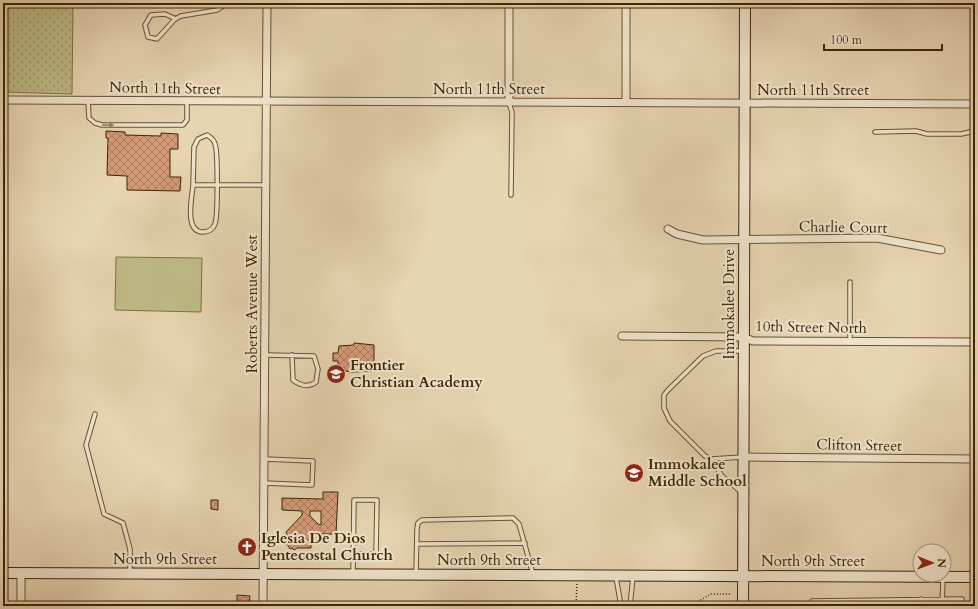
<svg xmlns="http://www.w3.org/2000/svg" width="978" height="609" viewBox="0 0 978 609" font-family="Cardo,serif">
	<defs>
		<pattern id="grass-dots" width="8" height="8" patternUnits="userSpaceOnUse"><rect width="8" height="8" fill="#bebb86"/><path d="M2 2h.1M6 6h.1" fill="none" stroke="#9c986b" stroke-width="1.8" stroke-linecap="round"/></pattern>
		<pattern id="building-cross-hatch" width="8" height="8" patternUnits="userSpaceOnUse"><rect width="8" height="8" fill="#d49a77"/><path d="M0 0l8 8M0 8l8-8" fill="none" stroke="#ad7d5f"/></pattern>
	</defs>
	<rect width="100%" height="100%" fill="#e7d4b1"/>
	<filter id="stains"><feTurbulence type="fractalNoise" baseFrequency=".005" numOctaves="4"/><feColorMatrix values="0 0 0 0 .2 0 0 0 0 .09 0 0 0 0 .02 0 0 0 .5 -.17"/></filter>
	<radialGradient id="worn" r=".72"><stop offset=".6" stop-color="#630" stop-opacity="0"/><stop offset="1" stop-color="#630" stop-opacity=".3"/></radialGradient>
	<path fill="url(#grass-dots)" stroke="#7e7045" d="M 3,3 L 73,3 L 72,94 L 3,92 Z"/>
	<path fill="#bebb86" stroke="#7e7045" d="M 116,257 L 202,258 L 201,312 L 115,310 Z"/>
	<path fill="url(#building-cross-hatch)" stroke="#3e2604" fill-rule="evenodd" d="M 106,131 L 125,132 L 125,135 L 161,136 L 161,133 L 178,134 L 178,149 L 170,149 L 170,177 L 181,177 L 180,191 L 127,190 L 127,176 L 107,175 L 108,138 L 106,138 Z
		M 354,343 L 374,345 L 374,371 L 353,372 L 338,370 L 338,361 L 333,361 L 333,353 L 338,353 L 339,346 L 354,345 Z
		M 323,492 L 338,492 L 336,534 L 311,534 L 311,548 L 297,548 L 294,550 L 292,548 L 290,549 L 285,541 L 288,537 L 286,532 L 302,515 L 302,511 L 282,510 L 282,498 L 323,499 ZM 310,511 L 321,511 L 321,525 L 318,524 L 310,516 Z
		M 211,500 L 218,500 L 218,510 L 211,509 Z
		M 237,595 L 250,596 L 249,606 L 237,606 Z"/>
	<g fill="none" stroke-linecap="round" stroke-linejoin="round">
		<defs>
			<path id="lane" d="M 176,19 L 165,14 L 151,15 L 145,25 L 148,37 L 157,39 L 175,19 L 181,16 L 217,10 L 228,3
				M 88,100 L 89,118 L 95,123 L 102,125 L 183,125 L 187,120 L 187,102
				M 509,103 L 512,112 L 511,195
				M 875,132 L 916,131 L 927,134 L 961,134 L 975,131
				M 193,185 C 192,198 184,232 203,232 C 209,232 213,229 215,224 C 218,216 218,151 215,144 C 214,139 210,137 207,135 L 198,139 L 194,147 L 193,185 L 266,185
				M 850,282 L 850,341
				M 742,351 L 716,351 L 703,356 L 668,390 L 664,395 L 664,408 L 670,421 L 705,456 L 711,459 L 743,457
				M 265,355 L 314,356 L 318,369 L 316,382 C 308,388 301,386 293,380 L 292,355
				M 95,414 L 86,445 L 104,514 L 123,523 L 130,549 L 130,572
				M 264,459 L 313,461 L 312,485 L 264,483
				M 711,459 L 722,476 L 741,492
				M 417,544 L 525,543
				M 353,573 L 354,500 L 377,500 L 376,554 L 353,554
				M 416,574 L 417,529 L 418,523 L 422,520 L 513,518 L 519,524 L 533,574
				M 616,577 L 621,606
				M 812,601 L 962,599 L 962,606
				M 630,606 L 633,577
				M 921,606 L 921,599
				M 942,606 L 943,578"/>
			<path id="street" d="M 3,100 L 975,104
				M 509,102 L 509,3
				M 626,102 L 626,3
				M 668,229 L 677,234 L 703,240 L 877,238 L 941,250
				M 622,336 L 743,337 L 753,341 L 975,342
				M 744,457 L 975,459
				M 21,606 L 21,573
				M 263,606 L 267,3"/>
			<path id="secondary" d="M 3,573 L 975,577
				M 743,606 L 745,3"/>
		</defs>
		<use href="#lane" stroke="#68522f" stroke-width="5.5"/>
		<use href="#street" stroke="#68522f" stroke-width="9"/>
		<use href="#secondary" stroke="#3e2604" stroke-width="12"/>
		<path stroke="#3e2604" stroke-width="1.5" stroke-dasharray="1 2" stroke-linecap="butt" d="M 576,606 L 577,583
			M 690,606 L 711,594 L 731,594"/>
		<use href="#lane" stroke="#efe3cc" stroke-width="3.5"/>
		<use href="#street" stroke="#efe3cc" stroke-width="7"/>
		<use href="#secondary" stroke="#efe3cc" stroke-width="10"/>
	</g>
	<defs><path id="oneway-solid" d="M-6-.8H1V-3.2L6.5 0L1 3.2V.8H-6Z"/></defs>
	<use fill="#968468" href="#oneway-solid" transform="translate(108 125) rotate(1)"/>
	<defs>
		<symbol id="school-disc" viewBox="-11 -11 22 22"><circle r="9.5" fill="#8f2418" stroke="#efe3cc"/><path d="M0-5L7-2L0 1L-7-2ZM-4 1L0 2.5L4 1V4Q0 6-4 4Z" fill="#fff"/></symbol>
		<symbol id="church-disc" viewBox="-11 -11 22 22"><circle r="9.5" fill="#8f2418" stroke="#efe3cc"/><path d="M-1.2-6h2.4v3.5h3.3v2.4h-3.3V6h-2.4V-.1h-3.3v-2.4h3.3Z" fill="#fff"/></symbol>
	</defs>
	<g fill-rule="evenodd">
		<use href="#school-disc" x="325" y="363" width="22" height="22"/>
		<use href="#school-disc" x="623" y="462" width="22" height="22"/>
		<use href="#church-disc" x="236" y="536" width="22" height="22"/>
	</g>
	<g text-anchor="middle" stroke-width="4" stroke-linejoin="round" paint-order="stroke">
		<g font-size="15" fill="#3e2604" stroke="#efe3cc">
			<text transform="translate(165 88) rotate(1)" y="5">North 11th Street</text>
			<text x="489" y="94">North 11th Street</text>
			<text x="813" y="95">North 11th Street</text>
			<text transform="translate(843 227) rotate(1)" y="5">Charlie Court</text>
			<text transform="translate(252 304) rotate(-90)" y="5">Roberts Avenue West</text>
			<text transform="translate(729 304) rotate(-90)" y="5">Immokalee Drive</text>
			<text transform="translate(811 327) rotate(1)" y="5">10th Street North</text>
			<text transform="translate(859 445) rotate(1)" y="5">Clifton Street</text>
			<text x="165" y="564">North 9th Street</text>
			<text x="489" y="565">North 9th Street</text>
			<text x="813" y="566">North 9th Street</text>
		</g>
		<g font-size="15" font-weight="bold" fill="#3e2604" stroke="#efe3cc" text-anchor="start">
			<text x="350" y="370">Frontier<tspan x="350" dy="17">Christian Academy</tspan></text>
			<text x="648" y="469">Immokalee<tspan x="648" dy="17">Middle School</tspan></text>
			<text x="261" y="543">Iglesia De Dios<tspan x="261" dy="17">Pentecostal Church</tspan></text>
		</g>
	</g>
	<rect width="978" height="609" fill="none" stroke="#e7d4b1" stroke-width="16"/>
	<rect x="4" y="4" width="970" height="601" fill="none" stroke="#3e2604" stroke-width="2"/>
	<rect x="8" y="8" width="962" height="593" fill="none" stroke="#3e2604"/>
	<g transform="translate(932 563) rotate(91)"><circle r="19" fill="#efe3cc" stroke="#a8977c"/>
	<path d="M0-3L7 15L0 10L-7 15Z" fill="#8f2418"/>
	<text y="-6" font-size="11" font-weight="bold" text-anchor="middle" fill="#3e2604">N</text>
	</g>
	<path d="M824 44v6h118v-6" fill="none" stroke="#3e2604" stroke-width="2"/>
	<text x="830" y="44" font-size="12" fill="#3e2604" stroke="#efe3cc" stroke-width="3" paint-order="stroke">100 m</text>
	<rect width="100%" height="100%" filter="url(#stains)"/>
	<rect width="100%" height="100%" fill="url(#worn)"/>
</svg>
